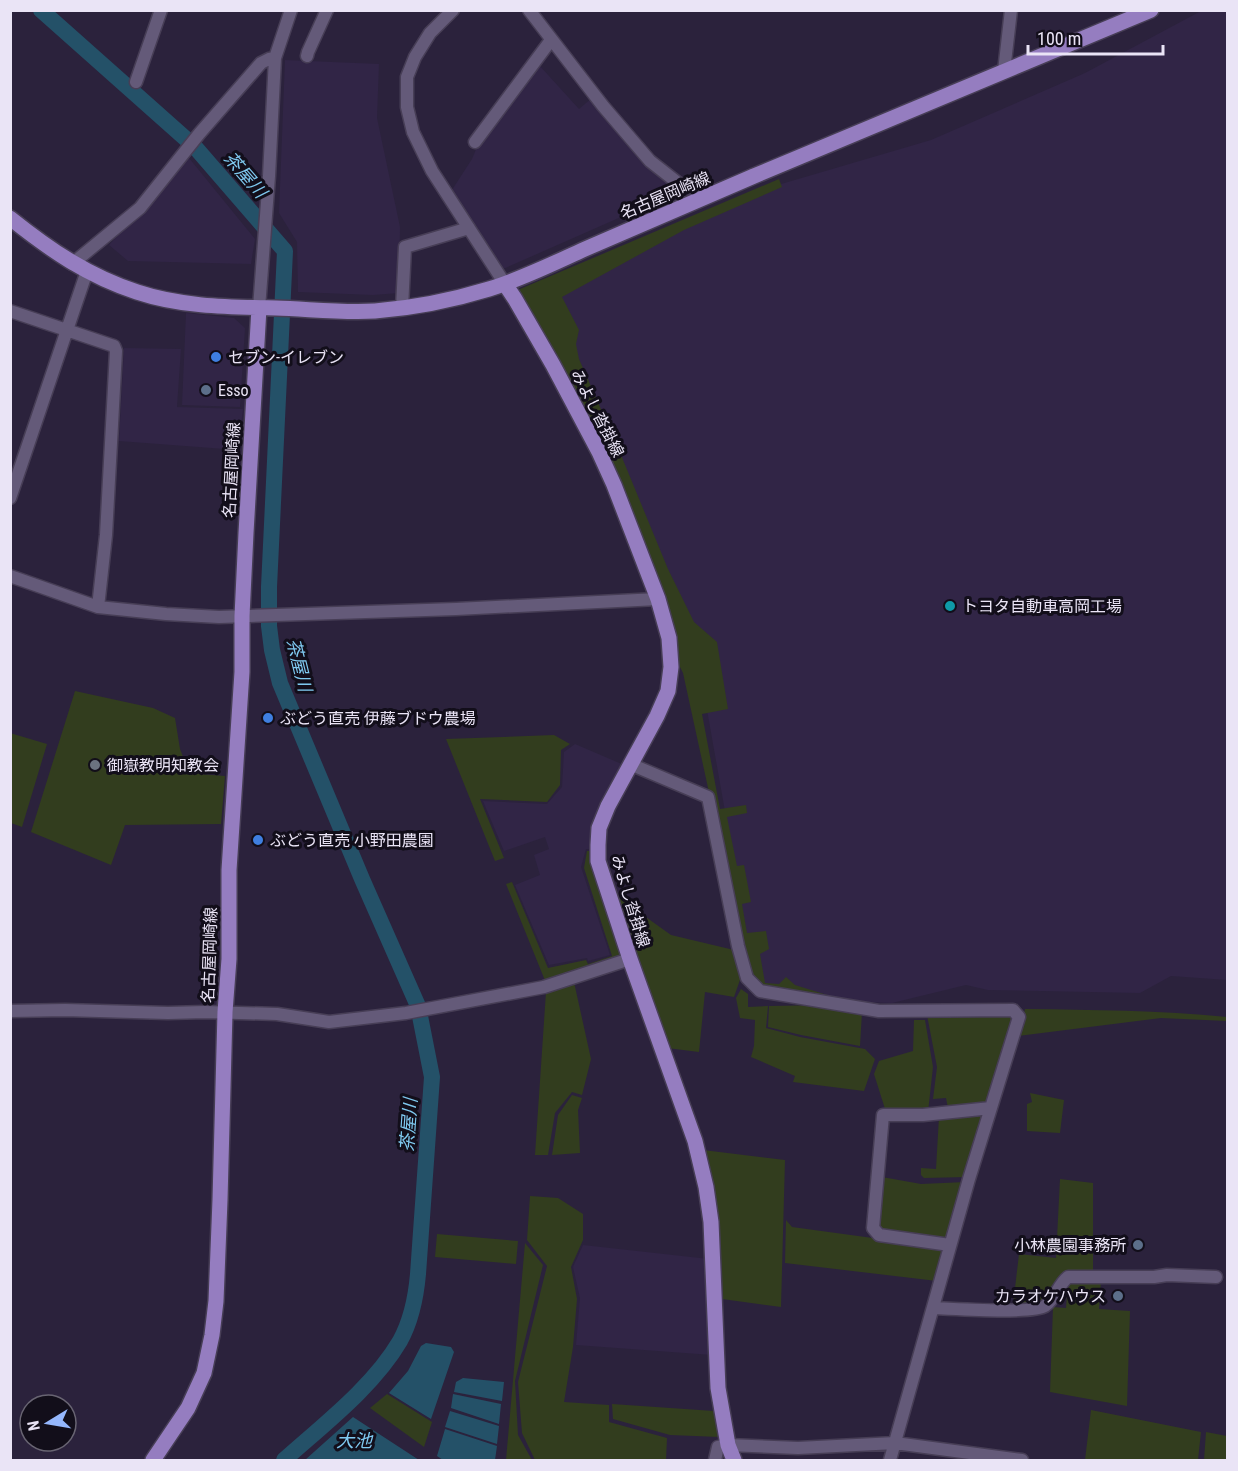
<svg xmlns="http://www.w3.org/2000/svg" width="1238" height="1471" viewBox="0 0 1238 1471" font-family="'Roboto Condensed','Noto Sans JP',sans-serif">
	<rect width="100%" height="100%" fill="#2b223c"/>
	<path fill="#312546" d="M 1201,11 L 1227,11 L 1227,980 L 1171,976 L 1140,993 L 988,990 L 966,985 L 892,1003 L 840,1001 L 757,992 L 693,631 L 569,336 L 556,288 L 771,187 L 931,140 L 1085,73 Z
		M 285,60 L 379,64 L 377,118 L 400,227 L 399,293 L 373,295 L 298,292 L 297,242 L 279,213 Z
		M 539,65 L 579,109 L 592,98 L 648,168 L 680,191 L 503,269 L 450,193 L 472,159 L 477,147 Z
		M 189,158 L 255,239 L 251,264 L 128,261 L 109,245 Z
		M 186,313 L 234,318 L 245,328 L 240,407 L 182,405 Z
		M 124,348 L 181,349 L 177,407 L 243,409 L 238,450 L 119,441 Z
		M 575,744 L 624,765 L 593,849 L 586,849 L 581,867 L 610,955 L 588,961 L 587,958 L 549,965 L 515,885 L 540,875 L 534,855 L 549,849 L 545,837 L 504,851 L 483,801 L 547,804 L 562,787 L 564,752 Z
		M 583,1245 L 709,1259 L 712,1355 L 576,1345 L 580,1298 L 573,1267 Z"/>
	<path fill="#323d1e" d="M 779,179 L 782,187 L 684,230 L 562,297 L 579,330 L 576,344 L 579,359 L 621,455 L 668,569 L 694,622 L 717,642 L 728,709 L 702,714 L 720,809 L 746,805 L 747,813 L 727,817 L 737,866 L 744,865 L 751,902 L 742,904 L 747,933 L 766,931 L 769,949 L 760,954 L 765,983 L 779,984 L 786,977 L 795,985 L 837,998 L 761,988 L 749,976 L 683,673 L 677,661 L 663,598 L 519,295 L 520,289 Z
		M 75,691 L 153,708 L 175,718 L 180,749 L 185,762 L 199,774 L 225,776 L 221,824 L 125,825 L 111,865 L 31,832 Z
		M 10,733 L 47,744 L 22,827 L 11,823 Z
		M 554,735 L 570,744 L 561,750 L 560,785 L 547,802 L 480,799 L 504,858 L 495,861 L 446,739 Z
		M 587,851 L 593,851 L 624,957 L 546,983 L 506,884 L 512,882 L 548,968 L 586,960 L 588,964 L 612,956 L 584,868 Z
		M 615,895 L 671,935 L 734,950 L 741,977 L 734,997 L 705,992 L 699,1052 L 667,1048 Z
		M 574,982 L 591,1059 L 582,1095 L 572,1092 L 555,1113 L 548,1155 L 535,1155 L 546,992 Z
		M 741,989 L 748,994 L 748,1007 L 768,1006 L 766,1028 L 800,1037 L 865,1049 L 875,1059 L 864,1091 L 793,1082 L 795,1076 L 751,1057 L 754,1046 L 755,1020 L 740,1018 L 736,998 Z
		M 829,1005 L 862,1012 L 860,1046 L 801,1035 L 768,1027 L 769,1006 Z
		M 1025,1009 C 1092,1010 1160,1010 1227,1017 L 1227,1021 L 1161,1018 L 1018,1036 Z
		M 927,1015 L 1011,1015 L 1013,1019 L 987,1104 L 948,1108 L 946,1098 L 933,1099 L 937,1067 Z
		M 914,1020 L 925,1020 L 933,1067 L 928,1112 L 886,1112 L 874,1074 L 879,1061 L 913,1051 Z
		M 1030,1093 L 1064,1100 L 1060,1133 L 1027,1131 L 1027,1104 L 1032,1102 Z
		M 572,1095 L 582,1098 L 578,1110 L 580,1153 L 552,1155 L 558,1115 Z
		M 986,1112 L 967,1177 L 924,1178 L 921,1175 L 921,1168 L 936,1169 L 939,1117 Z
		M 703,1150 L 785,1160 L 781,1307 L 722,1299 L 718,1213 Z
		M 882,1177 L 921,1184 L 966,1182 L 948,1242 L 881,1232 L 877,1227 Z
		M 1060,1179 L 1093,1183 L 1093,1273 L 1068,1272 L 1042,1304 L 1013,1305 L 1019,1254 L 1056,1258 Z
		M 530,1196 L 558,1198 L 583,1214 L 583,1240 L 571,1267 L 577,1299 L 573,1347 L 564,1402 L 609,1405 L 609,1422 L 667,1438 L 666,1460 L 535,1460 L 522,1433 L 518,1382 L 547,1266 L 527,1240 Z
		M 786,1220 L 792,1227 L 946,1248 L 937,1281 L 785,1263 Z
		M 437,1234 L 518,1241 L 516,1264 L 435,1257 Z
		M 525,1243 L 543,1265 L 515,1381 L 518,1435 L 532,1460 L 506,1460 Z
		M 1068,1281 L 1101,1281 L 1099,1309 L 1130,1311 L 1127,1406 L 1050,1392 L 1053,1307 L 1066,1308 Z
		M 387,1394 L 432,1422 L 424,1447 L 370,1408 Z
		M 612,1404 L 714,1411 L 720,1437 L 670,1435 L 613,1419 Z
		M 1091,1410 L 1201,1432 L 1198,1460 L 1085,1460 Z
		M 1206,1432 L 1227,1436 L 1227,1460 L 1204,1460 Z"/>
	<path fill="#245168" d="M 426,1343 L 451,1347 L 454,1352 L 431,1419 L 389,1393 L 408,1371 L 421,1346 Z
		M 463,1378 L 504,1382 L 502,1401 L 454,1392 L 456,1382 Z
		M 453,1394 L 501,1404 L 499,1424 L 451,1408 Z
		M 450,1411 L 499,1426 L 497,1444 L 445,1427 Z
		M 353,1417 L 419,1460 L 305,1460 Z
		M 445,1429 L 497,1446 L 495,1460 L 443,1460 L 437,1456 Z"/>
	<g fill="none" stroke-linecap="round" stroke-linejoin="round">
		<path stroke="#245168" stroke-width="16" d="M 41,10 L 195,147 L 285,251 L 269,587 L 269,626 L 272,650 L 280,683 L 362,879 L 418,1006 L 432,1077 L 418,1274 C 416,1297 411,1321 400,1341 C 373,1387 323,1425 284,1460"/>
		<defs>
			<path id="minor" d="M 453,10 L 430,33 L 415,57 L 407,77 L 407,107 L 413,132 L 432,171 L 505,284
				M 529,10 L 603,106 L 650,161 L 678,183 L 697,190 L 702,198
				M 307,56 L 308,52 L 327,10
				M 1004,71 L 1011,10
				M 136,82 L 161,10
				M 475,142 L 551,40
				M 72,264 L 140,208 L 199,134 L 261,63 L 269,59 L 275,58
				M 259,308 L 269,176 L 275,58 L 291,10
				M 402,308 L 405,247 L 469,228
				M 10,311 L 114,346 L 116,351 L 106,535 L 98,607
				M 10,498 L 87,271
				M 10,576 L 98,607 L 166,614 L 219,617 L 456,609 L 658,599
				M 630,764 L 708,797 L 738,946 L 747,978 L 760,991 L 879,1011 L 1013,1010 L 1019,1017 L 969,1179 L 890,1460
				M 10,1011 L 65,1010 L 168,1013 L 205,1012 L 277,1014 L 329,1022 L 406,1013 L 544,987 L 630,959
				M 950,1245 L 879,1235 L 873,1228 L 883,1115 L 923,1115 L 991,1108
				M 933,1308 C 953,1309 1032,1314 1045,1306 C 1056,1298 1058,1285 1068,1277 L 1154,1277 L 1167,1275 L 1216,1277
				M 715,1460 L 718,1447 L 728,1445 L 798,1448 L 895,1443 L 1022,1460"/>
			<path id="major" d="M 10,218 C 50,250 88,276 137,292 C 182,307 229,307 276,308 C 309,309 342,313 375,311 C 413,308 453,300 489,289 C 522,279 554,263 585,249 C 642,224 698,200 754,176 C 887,121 1019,65 1151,10
				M 505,284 L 515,299 L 553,365 L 599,452 L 614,485 L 658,599 L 669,638 L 671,667 L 668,691 L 657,716 L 608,806 L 599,828 L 598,845 L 598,861 L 630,959 L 695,1141 L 706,1187 L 711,1222 L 718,1388 L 728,1445 L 734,1460
				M 153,1460 L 188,1408 L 204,1373 L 212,1335 L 216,1301 L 220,1200 L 225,1012 L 229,959 L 229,870 L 242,672 L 242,616 L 246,533 L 259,308"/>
		</defs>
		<use href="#minor" stroke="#473e56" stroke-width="15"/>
		<use href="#major" stroke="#473e56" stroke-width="18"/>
		<use href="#minor" stroke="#645a79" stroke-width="12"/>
		<use href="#major" stroke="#957dc0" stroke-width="15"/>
	</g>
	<g fill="#3f7fe0" stroke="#120e1a" stroke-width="2">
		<circle cx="216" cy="357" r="6"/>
		<circle cx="268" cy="718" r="6"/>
		<circle cx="258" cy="840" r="6"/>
	</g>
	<g fill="#5c6f8a" stroke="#120e1a" stroke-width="2">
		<circle cx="206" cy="390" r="6"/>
		<circle cx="1138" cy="1245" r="6"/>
		<circle cx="1118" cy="1296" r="6"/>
	</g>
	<circle fill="#0f9aa8" stroke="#120e1a" stroke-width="2" cx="950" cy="606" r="6"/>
	<circle fill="#6b7280" stroke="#120e1a" stroke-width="2" cx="95" cy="765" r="6"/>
	<g text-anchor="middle" stroke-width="6" stroke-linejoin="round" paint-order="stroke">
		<g font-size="16" fill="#eae4f6" stroke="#120e1a">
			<text transform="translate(665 195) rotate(-23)" y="6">名古屋岡崎線</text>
			<text transform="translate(598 413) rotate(63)" y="6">みよし沓掛線</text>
			<text transform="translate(231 470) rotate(-87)" y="6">名古屋岡崎線</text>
			<text transform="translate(631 901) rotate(73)" y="6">みよし沓掛線</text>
			<text transform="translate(209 955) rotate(-88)" y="6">名古屋岡崎線</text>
		</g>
		<g font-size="16" fill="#eae4f6" stroke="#120e1a" text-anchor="start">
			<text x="228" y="363">セブン-イレブン</text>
			<text x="218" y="396">Esso</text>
			<text x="962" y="612">トヨタ自動車高岡工場</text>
			<text x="280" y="724">ぶどう直売 伊藤ブドウ農場</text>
			<text x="107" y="771">御嶽教明知教会</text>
			<text x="270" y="846">ぶどう直売 小野田農園</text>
			<text x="1126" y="1251" text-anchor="end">小林農園事務所</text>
			<text x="1106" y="1302" text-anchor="end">カラオケハウス</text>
		</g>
		<g font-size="18" font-style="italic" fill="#7fc9f0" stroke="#120e1a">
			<text transform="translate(245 175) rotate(49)" y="6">茶屋川</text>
			<text transform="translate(299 665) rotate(76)" y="6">茶屋川</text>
			<text transform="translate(409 1125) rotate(-86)" y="6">茶屋川</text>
			<text x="354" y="1447">大池</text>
		</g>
	</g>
	<rect width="1238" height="1471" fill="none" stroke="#eae4f6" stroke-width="24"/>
	<g transform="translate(48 1423) rotate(259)"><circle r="28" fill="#120e1a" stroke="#686472" stroke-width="1.5"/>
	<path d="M0-4.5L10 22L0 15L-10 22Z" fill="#95b7fd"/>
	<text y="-9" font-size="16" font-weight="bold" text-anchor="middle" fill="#eae4f6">N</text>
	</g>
	<path d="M1028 45v9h135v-9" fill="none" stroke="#eae4f6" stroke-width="3"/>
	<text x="1037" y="45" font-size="18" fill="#eae4f6" stroke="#120e1a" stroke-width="4.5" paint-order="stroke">100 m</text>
</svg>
